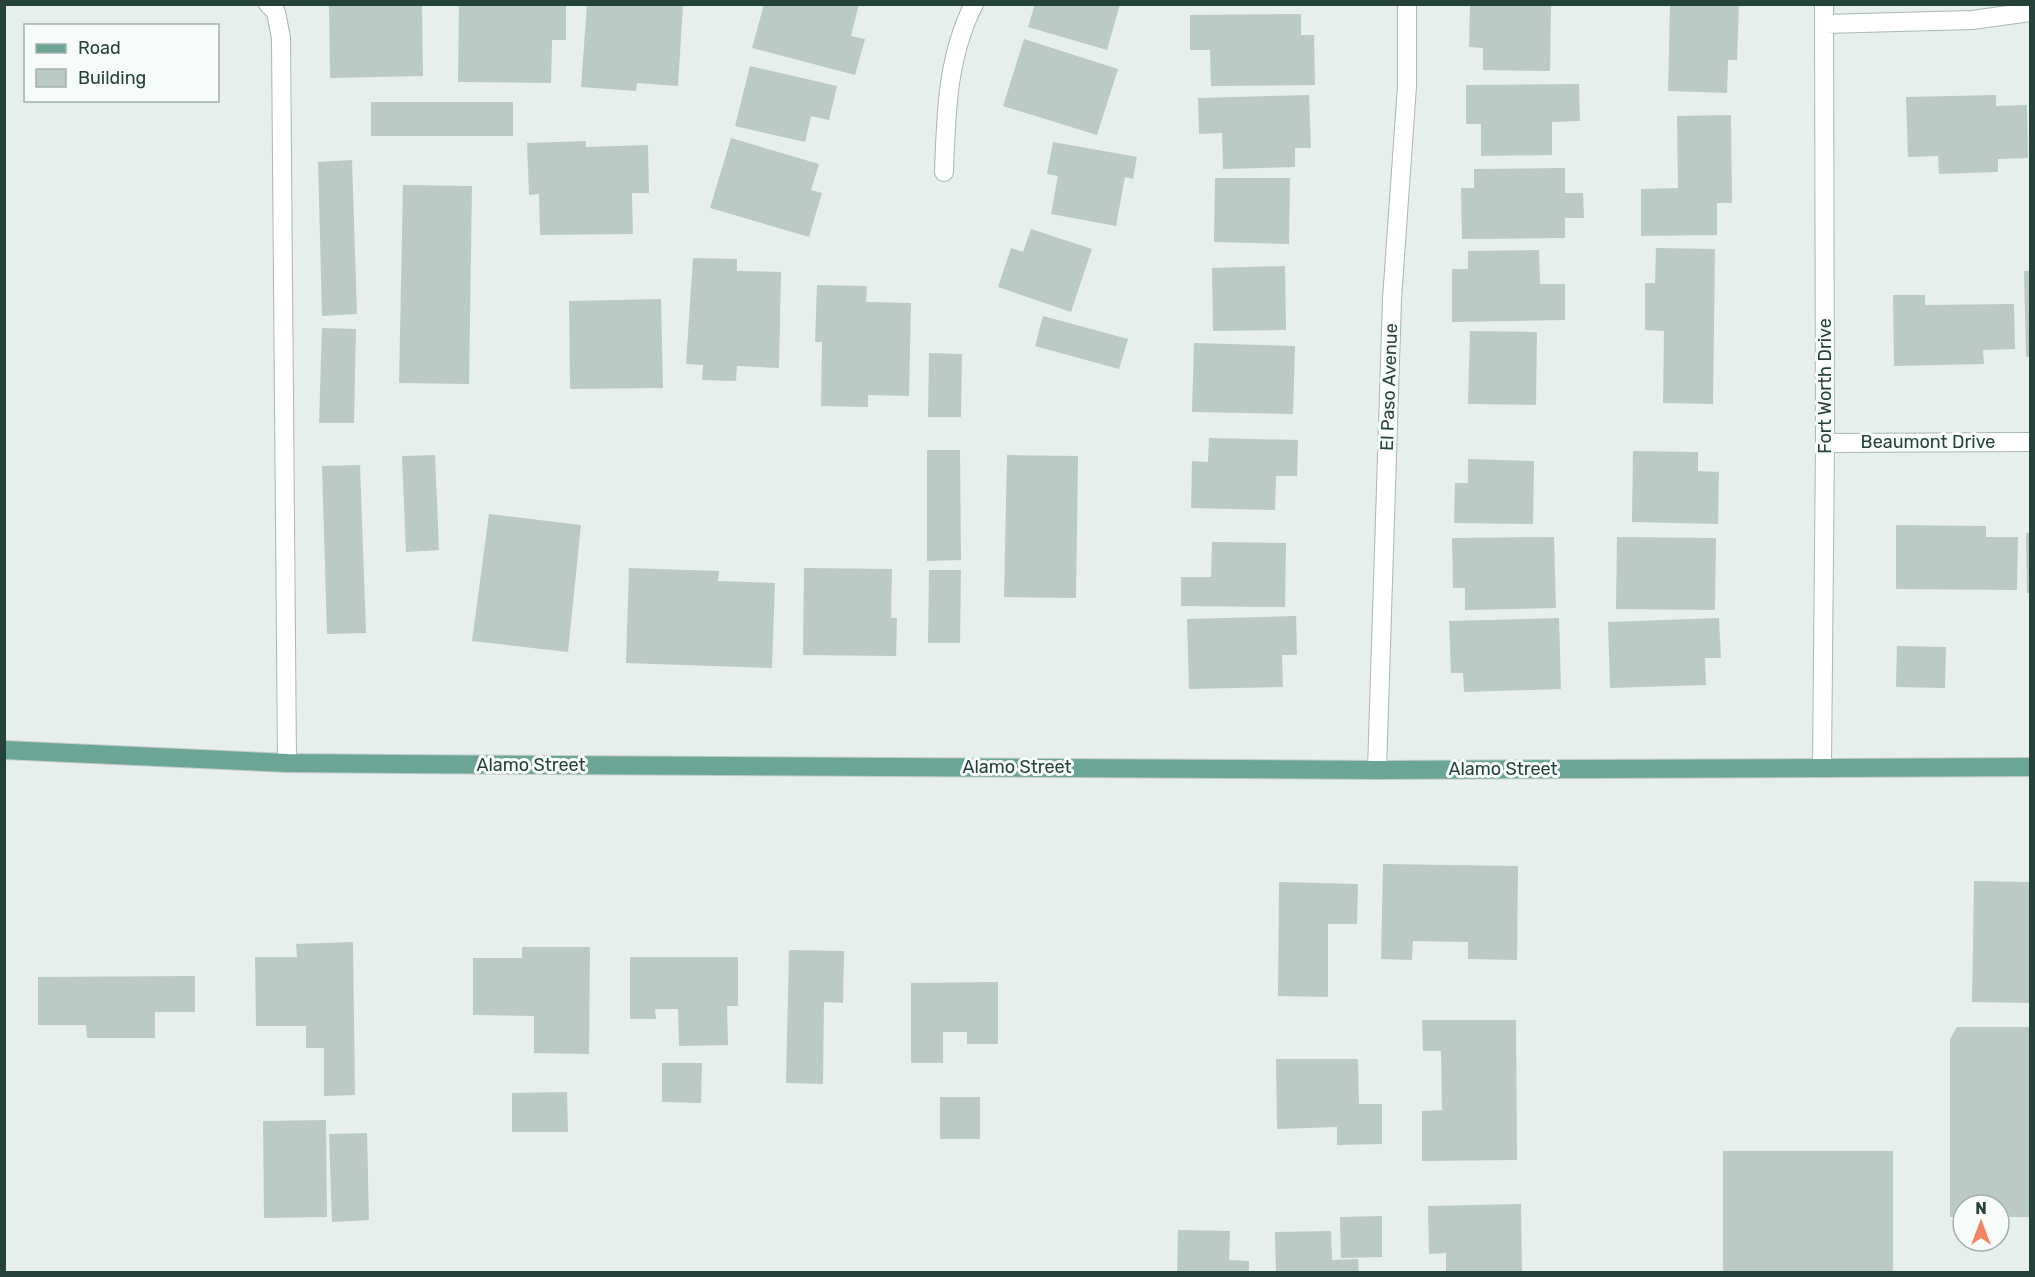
<svg xmlns="http://www.w3.org/2000/svg" width="2035" height="1277" viewBox="0 0 2035 1277" font-family="Rubik,sans-serif">
	<rect width="100%" height="100%" fill="#e6efeb"/>
	<path fill="#bbcac4" d="M 329,4 L 422,4 L 423,76 L 330,78 Z
		M 459,4 L 566,4 L 566,40 L 552,40 L 551,83 L 458,82 Z
		M 587,4 L 683,4 L 678,86 L 637,83 L 636,91 L 581,87 Z
		M 764,4 L 859,4 L 851,36 L 865,39 L 855,75 L 752,48 Z
		M 1035,4 L 1120,4 L 1107,50 L 1028,27 Z
		M 1670,4 L 1739,4 L 1737,60 L 1728,60 L 1727,93 L 1668,91 Z
		M 1470,6 L 1551,6 L 1550,71 L 1483,70 L 1483,48 L 1469,47 Z
		M 1301,14 L 1301,35 L 1314,35 L 1315,85 L 1211,86 L 1210,50 L 1190,50 L 1190,15 Z
		M 1024,39 L 1118,69 L 1097,135 L 1003,106 Z
		M 750,66 L 837,86 L 829,120 L 811,116 L 805,142 L 735,126 Z
		M 1579,84 L 1580,121 L 1552,122 L 1552,155 L 1481,156 L 1481,124 L 1466,124 L 1466,85 Z
		M 1309,95 L 1311,148 L 1295,148 L 1295,167 L 1223,169 L 1222,133 L 1199,134 L 1198,98 Z
		M 1996,95 L 1996,106 L 2027,105 L 2028,158 L 1998,159 L 1998,172 L 1939,174 L 1938,156 L 1908,157 L 1906,97 Z
		M 371,102 L 513,102 L 513,136 L 371,136 Z
		M 1731,115 L 1732,203 L 1717,203 L 1717,235 L 1641,236 L 1641,189 L 1678,188 L 1677,116 Z
		M 731,138 L 819,164 L 811,190 L 822,193 L 809,237 L 710,208 Z
		M 586,141 L 586,147 L 648,145 L 649,193 L 632,193 L 633,234 L 540,235 L 539,194 L 529,195 L 527,143 Z
		M 1053,142 L 1137,157 L 1133,179 L 1125,177 L 1116,226 L 1051,214 L 1058,176 L 1047,174 Z
		M 352,160 L 357,314 L 322,316 L 318,162 Z
		M 1565,168 L 1565,193 L 1583,193 L 1584,218 L 1565,218 L 1565,238 L 1462,239 L 1461,188 L 1474,188 L 1474,169 Z
		M 1215,178 L 1290,178 L 1289,244 L 1214,242 Z
		M 403,185 L 472,186 L 469,384 L 399,383 Z
		M 1031,229 L 1092,249 L 1071,312 L 998,287 L 1011,248 L 1023,252 Z
		M 1656,248 L 1715,249 L 1713,404 L 1663,403 L 1664,331 L 1645,330 L 1645,283 L 1655,283 Z
		M 1539,250 L 1540,284 L 1565,284 L 1565,320 L 1452,322 L 1452,269 L 1468,269 L 1468,251 Z
		M 693,258 L 737,259 L 737,271 L 781,272 L 779,368 L 737,366 L 736,381 L 702,380 L 703,365 L 686,364 Z
		M 1285,266 L 1286,330 L 1213,331 L 1212,268 Z
		M 2024,271 L 2030,271 L 2030,357 L 2026,357 Z
		M 817,285 L 867,286 L 866,302 L 911,303 L 909,396 L 868,395 L 868,407 L 821,406 L 822,342 L 815,342 Z
		M 1893,295 L 1925,295 L 1925,305 L 2014,304 L 2015,349 L 1983,350 L 1984,364 L 1894,366 Z
		M 661,299 L 663,388 L 570,389 L 569,301 Z
		M 1043,316 L 1128,339 L 1119,369 L 1035,346 Z
		M 322,328 L 356,329 L 354,423 L 319,423 Z
		M 1470,331 L 1537,332 L 1536,405 L 1468,404 Z
		M 1194,343 L 1295,346 L 1293,414 L 1192,412 Z
		M 929,353 L 962,354 L 961,417 L 928,417 Z
		M 1209,438 L 1298,440 L 1297,476 L 1276,476 L 1275,510 L 1191,508 L 1192,461 L 1208,462 Z
		M 927,450 L 960,450 L 961,560 L 927,561 Z
		M 1633,451 L 1698,452 L 1698,471 L 1719,472 L 1718,524 L 1632,522 Z
		M 435,455 L 439,550 L 406,552 L 402,456 Z
		M 1007,455 L 1078,456 L 1076,598 L 1004,597 Z
		M 1468,459 L 1534,461 L 1533,524 L 1454,523 L 1455,483 L 1468,483 Z
		M 360,465 L 366,633 L 327,634 L 322,466 Z
		M 489,514 L 581,525 L 568,652 L 472,641 Z
		M 1896,525 L 1986,526 L 1986,537 L 2018,537 L 2017,590 L 1896,589 Z
		M 2026,533 L 2030,533 L 2030,593 L 2027,593 Z
		M 1554,537 L 1556,608 L 1465,610 L 1465,588 L 1453,588 L 1452,538 Z
		M 1617,537 L 1716,538 L 1715,610 L 1616,609 Z
		M 1212,542 L 1286,543 L 1285,607 L 1181,606 L 1181,577 L 1211,577 Z
		M 629,568 L 719,571 L 718,581 L 775,583 L 772,668 L 626,663 Z
		M 804,568 L 892,569 L 891,618 L 897,618 L 896,656 L 803,655 Z
		M 929,570 L 961,570 L 960,643 L 928,643 Z
		M 1296,616 L 1297,655 L 1282,655 L 1283,687 L 1189,689 L 1187,619 Z
		M 1559,618 L 1561,689 L 1464,692 L 1463,673 L 1451,673 L 1449,621 Z
		M 1719,618 L 1721,658 L 1705,658 L 1706,685 L 1610,688 L 1608,622 Z
		M 1897,646 L 1946,647 L 1945,688 L 1896,687 Z
		M 1383,864 L 1518,866 L 1517,960 L 1468,959 L 1468,942 L 1413,941 L 1412,960 L 1381,959 Z
		M 1974,881 L 2030,882 L 2030,1003 L 1972,1002 Z
		M 1279,882 L 1358,884 L 1357,924 L 1328,924 L 1328,997 L 1278,996 Z
		M 353,942 L 355,1095 L 324,1096 L 324,1048 L 306,1048 L 306,1026 L 256,1026 L 255,957 L 297,957 L 296,944 Z
		M 522,947 L 590,947 L 589,1054 L 534,1053 L 534,1016 L 473,1015 L 473,958 L 522,958 Z
		M 789,950 L 844,951 L 843,1003 L 824,1002 L 823,1084 L 786,1083 Z
		M 630,957 L 738,957 L 738,1006 L 727,1006 L 728,1045 L 679,1046 L 678,1009 L 655,1009 L 656,1019 L 630,1019 Z
		M 195,976 L 195,1012 L 155,1012 L 155,1038 L 87,1038 L 86,1025 L 38,1025 L 38,977 Z
		M 998,982 L 998,1044 L 967,1044 L 967,1032 L 943,1032 L 943,1063 L 911,1063 L 911,983 Z
		M 1422,1020 L 1516,1020 L 1517,1160 L 1422,1161 L 1422,1111 L 1442,1110 L 1441,1051 L 1423,1051 Z
		M 1957,1027 L 2030,1027 L 2030,1217 L 1999,1217 L 1999,1205 L 1963,1205 L 1963,1217 L 1950,1217 L 1950,1039 Z
		M 1276,1059 L 1358,1059 L 1359,1104 L 1382,1104 L 1382,1144 L 1337,1145 L 1337,1127 L 1277,1129 Z
		M 662,1063 L 702,1063 L 701,1103 L 662,1102 Z
		M 567,1092 L 568,1132 L 512,1132 L 512,1093 Z
		M 940,1097 L 980,1097 L 980,1139 L 940,1139 Z
		M 326,1120 L 327,1217 L 264,1218 L 263,1121 Z
		M 367,1133 L 369,1220 L 332,1222 L 329,1134 Z
		M 1723,1151 L 1893,1151 L 1893,1272 L 1723,1272 Z
		M 1521,1204 L 1522,1272 L 1446,1272 L 1446,1253 L 1429,1254 L 1428,1206 Z
		M 1382,1216 L 1382,1257 L 1341,1258 L 1340,1217 Z
		M 1178,1230 L 1230,1231 L 1229,1260 L 1249,1261 L 1249,1272 L 1177,1272 Z
		M 1331,1231 L 1332,1260 L 1358,1259 L 1359,1272 L 1276,1272 L 1275,1232 Z"/>
	<g fill="none" stroke-linecap="round" stroke-linejoin="round">
		<defs>
			<path id="minor" d="M 268,4 L 276,12 L 281,38 L 287,763
				M 1824,24 L 1972,20 L 2030,12
				M 944,172 C 946,114 947,57 974,4
				M 1825,443 L 2030,442
				M 1822,767 L 1825,443 L 1824,4
				M 1377,770 L 1392,299 L 1407,86 L 1407,4"/>
			<path id="major" d="M 4,750 L 287,763 L 399,764 L 1377,770 L 2030,767"/>
		</defs>
		<use href="#minor" stroke="#a8b8b2" stroke-width="20"/>
		<use href="#major" stroke="#c2cac8" stroke-width="20"/>
		<use href="#minor" stroke="#fff" stroke-width="18"/>
		<use href="#major" stroke="#6aa596" stroke-width="18"/>
	</g>
	<g text-anchor="middle" stroke-width="6" stroke-linejoin="round" paint-order="stroke">
		<g font-size="18" fill="#24423a" stroke="#f7fbf9">
			<text transform="translate(1825 386) rotate(-90)" y="6">Fort Worth Drive</text>
			<text transform="translate(1389 387) rotate(-88)" y="6">El Paso Avenue</text>
			<text x="1928" y="448">Beaumont Drive</text>
			<text x="531" y="771">Alamo Street</text>
			<text x="1017" y="773">Alamo Street</text>
			<text x="1503" y="775">Alamo Street</text>
		</g>
	</g>
	<rect width="2035" height="1277" fill="none" stroke="#24423a" stroke-width="12"/>
	<rect x="24" y="24" width="195" height="78" fill="#f7fbf9" stroke="#a3b1ad" stroke-width="1.5"/>
	<rect x="36" y="44" width="30" height="9" fill="#6aa596" stroke="#a3b1ad" stroke-width="1.5"/>
	<text x="78" y="54" font-size="18" fill="#24423a">Road</text>
	<rect x="36" y="69" width="30" height="18" fill="#bbcac4" stroke="#a3b1ad" stroke-width="1.5"/>
	<text x="78" y="84" font-size="18" fill="#24423a">Building</text>
	<g transform="translate(1981 1223)"><circle r="28" fill="#f7fbf9" stroke="#a3b1ad" stroke-width="1.5"/>
	<path d="M0-4.5L10 22L0 15L-10 22Z" fill="#f4845f"/>
	<text y="-9" font-size="16" font-weight="bold" text-anchor="middle" fill="#24423a">N</text>
	</g>
</svg>
